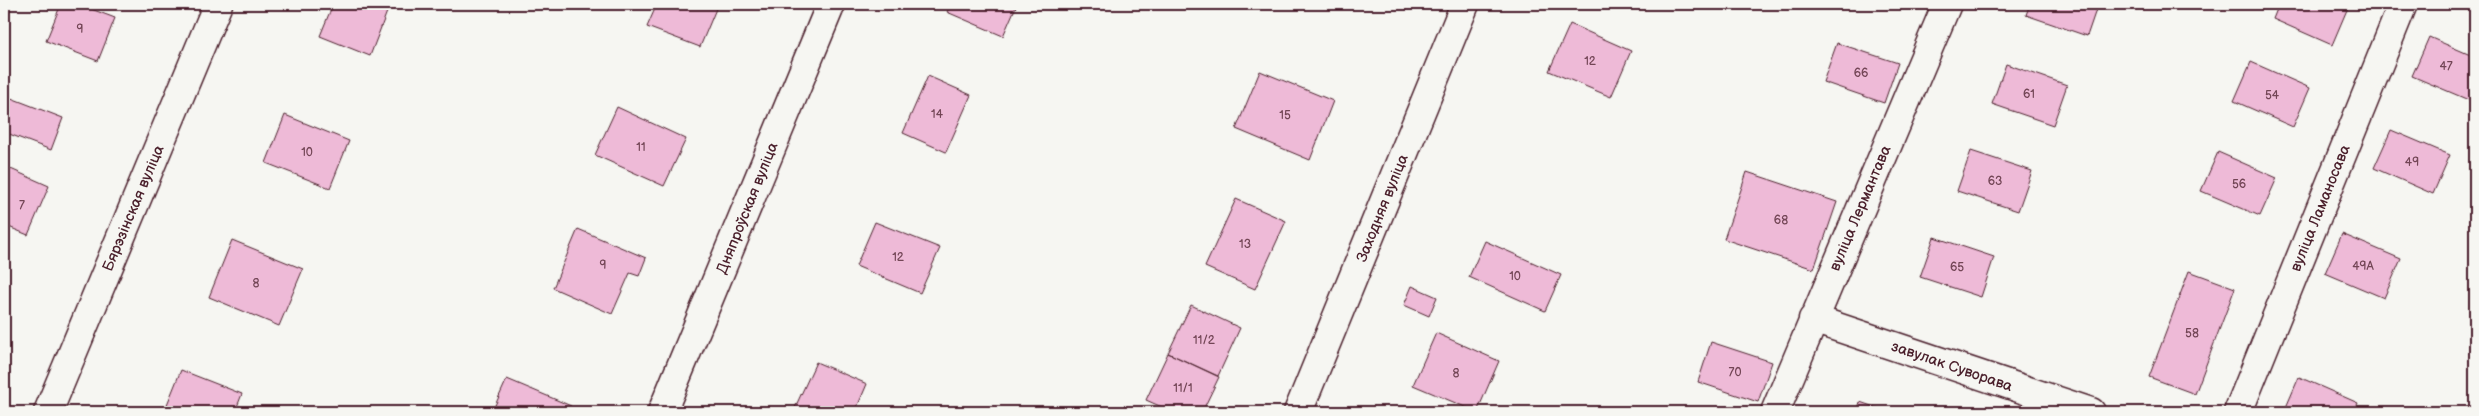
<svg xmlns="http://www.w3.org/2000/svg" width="2479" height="416" viewBox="0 0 2479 416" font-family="'Balsamiq Sans',sans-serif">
	<rect width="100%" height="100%" fill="#f6f6f2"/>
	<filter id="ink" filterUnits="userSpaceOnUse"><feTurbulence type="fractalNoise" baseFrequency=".02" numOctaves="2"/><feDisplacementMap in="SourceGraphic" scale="10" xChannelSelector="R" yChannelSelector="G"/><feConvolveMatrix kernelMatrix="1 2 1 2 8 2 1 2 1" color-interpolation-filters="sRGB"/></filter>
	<g filter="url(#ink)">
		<path fill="#eebad7" stroke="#4a1f2b" d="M 61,4 L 78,4 L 115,18 L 98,61 L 46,41 Z
			M 333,4 L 390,4 L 370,56 L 320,36 Z
			M 657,4 L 718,4 L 700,47 L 647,27 Z
			M 951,4 L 1017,4 L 1003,36 L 947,12 Z
			M 2030,4 L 2098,4 L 2087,36 L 2026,15 Z
			M 2279,4 L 2345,4 L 2349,5 L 2332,45 L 2273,19 Z
			M 1570,24 L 1631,51 L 1611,97 L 1549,71 Z
			M 2429,37 L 2475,57 L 2475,91 L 2471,101 L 2412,76 Z
			M 1837,43 L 1898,63 L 1884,103 L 1823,82 Z
			M 2251,62 L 2310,88 L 2293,127 L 2234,101 Z
			M 2006,64 L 2067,85 L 2053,125 L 1992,104 Z
			M 1260,71 L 1333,101 L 1310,160 L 1236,129 Z
			M 928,76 L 971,95 L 946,152 L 903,133 Z
			M 11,98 L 63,118 L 51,150 L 4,132 L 4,117 Z
			M 617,107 L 686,139 L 664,186 L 595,155 Z
			M 285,115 L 349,141 L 330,188 L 266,163 Z
			M 2391,130 L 2450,155 L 2433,194 L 2374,168 Z
			M 1971,151 L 2032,171 L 2018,211 L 1957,191 Z
			M 2218,152 L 2277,178 L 2260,216 L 2201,191 Z
			M 4,166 L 49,186 L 28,235 L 4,225 Z
			M 1747,172 L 1837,202 L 1814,269 L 1724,239 Z
			M 1236,199 L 1286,221 L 1255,289 L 1205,267 Z
			M 875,222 L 940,248 L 920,293 L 856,266 Z
			M 578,229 L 646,258 L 639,276 L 630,273 L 612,314 L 553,288 Z
			M 2342,234 L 2401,259 L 2384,298 L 2325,273 Z
			M 1934,237 L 1994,257 L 1981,297 L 1920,277 Z
			M 232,240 L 303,269 L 279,326 L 209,297 Z
			M 1485,241 L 1561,275 L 1545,311 L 1469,277 Z
			M 2189,271 L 2235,288 L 2195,394 L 2149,377 Z
			M 1412,286 L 1437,297 L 1429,316 L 1404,305 Z
			M 1191,305 L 1240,328 L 1218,376 L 1168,353 Z
			M 1436,333 L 1499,361 L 1477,412 L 1413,385 Z
			M 1711,342 L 1772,362 L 1758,402 L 1698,382 Z
			M 1168,353 L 1219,377 L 1202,412 L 1173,412 L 1146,400 Z
			M 816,362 L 867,384 L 855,412 L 793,412 Z
			M 181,370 L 242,394 L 235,412 L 164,412 Z
			M 2299,377 L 2358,403 L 2354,412 L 2284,412 Z
			M 507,379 L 571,406 L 569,412 L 492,412 Z
			M 1860,402 L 1889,412 L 1857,412 Z"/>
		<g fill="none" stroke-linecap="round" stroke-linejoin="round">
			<defs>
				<path id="minor" d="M 1813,319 L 2091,412
					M 48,412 L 218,4
					M 662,412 L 831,4
					M 1298,412 L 1465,4
					M 1775,412 L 1947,4
					M 2238,412 L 2403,4"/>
			</defs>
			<use href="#minor" stroke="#4a1f2b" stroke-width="31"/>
			<use href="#minor" stroke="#f6f6f2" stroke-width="28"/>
		</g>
	</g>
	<g text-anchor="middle" stroke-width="5" stroke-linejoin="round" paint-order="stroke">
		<g font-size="12" fill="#734656">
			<text x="80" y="33">9</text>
			<text x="1590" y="65">12</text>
			<text x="2446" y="70">47</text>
			<text x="1861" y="77">66</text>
			<text x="2029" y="98">61</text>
			<text x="2272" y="99">54</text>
			<text x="937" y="118">14</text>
			<text x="1285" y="119">15</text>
			<text x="641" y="151">11</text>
			<text x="307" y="156">10</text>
			<text x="2412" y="166">49</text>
			<text x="1995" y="185">63</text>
			<text x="2239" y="188">56</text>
			<text x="22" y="209">7</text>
			<text x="1781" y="224">68</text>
			<text x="1245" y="248">13</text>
			<text x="898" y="261">12</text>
			<text x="603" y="269">9</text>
			<text x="2363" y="270">49А</text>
			<text x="1957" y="271">65</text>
			<text x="1515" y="280">10</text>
			<text x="256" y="287">8</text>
			<text x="2192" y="337">58</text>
			<text x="1204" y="344">11/2</text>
			<text x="1735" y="376">70</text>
			<text x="1456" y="377">8</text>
			<text x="1183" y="392">11/1</text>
		</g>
		<g font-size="15" fill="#4a1f2b" stroke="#f6f6f2">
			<text transform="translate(133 208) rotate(-67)" y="5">Бярэзінская вуліца</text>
			<text transform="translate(747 208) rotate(-68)" y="5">Дняпроўская вуліца</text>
			<text transform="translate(1382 208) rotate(-68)" y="5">Заходняя вуліца</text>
			<text transform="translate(1860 208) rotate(-67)" y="5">вуліца Лермантава</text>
			<text transform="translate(2320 208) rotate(-68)" y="5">вуліца Ламаносава</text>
			<text transform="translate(1952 366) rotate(19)" y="5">завулак Суворава</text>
		</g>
	</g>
	<rect width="2479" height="416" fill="none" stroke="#f6f6f2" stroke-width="20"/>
	<rect x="10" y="10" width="2459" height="396" fill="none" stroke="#4a1f2b" stroke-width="2" filter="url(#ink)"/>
</svg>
